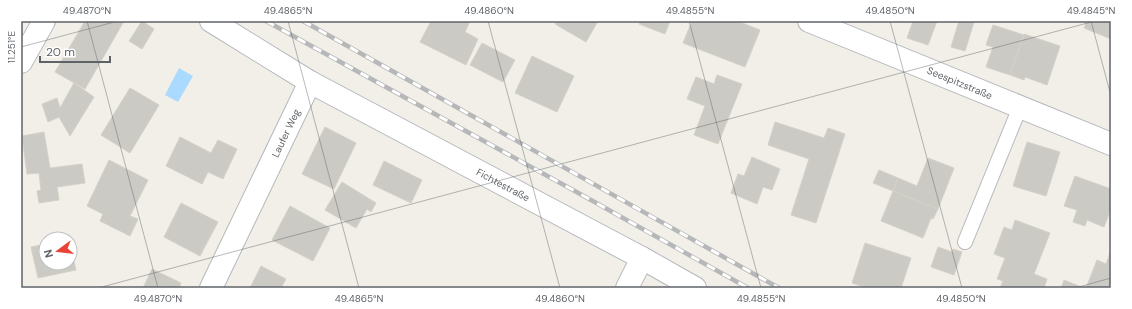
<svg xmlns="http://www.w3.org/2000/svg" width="1132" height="309" viewBox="0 0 1132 309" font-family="'DM Sans',sans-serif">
	<rect width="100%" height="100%" fill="#f1efe8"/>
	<path fill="#aadaff" d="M 179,68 L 193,76 L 178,102 L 165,95 Z"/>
	<path fill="#cccac5" stroke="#d6d1c6" d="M 85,21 L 124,21 L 85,89 L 55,72 Z
		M 142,21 L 154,29 L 142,49 L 129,41 Z
		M 431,21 L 470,21 L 465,32 L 478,39 L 466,65 L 420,42 Z
		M 557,21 L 598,21 L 586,42 L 555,24 Z
		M 641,21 L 670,21 L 665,34 L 639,24 Z
		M 692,21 L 737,21 L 760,30 L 745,67 L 683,43 Z
		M 913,21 L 937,21 L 928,45 L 907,38 Z
		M 959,21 L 974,22 L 965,51 L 951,47 Z
		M 1087,21 L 1111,21 L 1111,39 L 1084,28 Z
		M 993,25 L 1024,35 L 1010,75 L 986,67 L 993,47 L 986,45 Z
		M 1024,34 L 1060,46 L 1047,85 L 1025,77 L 1024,80 L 1010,75 Z
		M 482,43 L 515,60 L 503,82 L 470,65 Z
		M 532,56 L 574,76 L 557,112 L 515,93 Z
		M 717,75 L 742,84 L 718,144 L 694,135 L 705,106 L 687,99 L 696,77 L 714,84 Z
		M 74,83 L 94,97 L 70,136 L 59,117 L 48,122 L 42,104 L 57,98 L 60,108 Z
		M 130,88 L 159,105 L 130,153 L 101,135 Z
		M 775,122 L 824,138 L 828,128 L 845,134 L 816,223 L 791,215 L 809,159 L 768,145 Z
		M 325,127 L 356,143 L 334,189 L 302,174 Z
		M 44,132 L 50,168 L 82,164 L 85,183 L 57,187 L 59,200 L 39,203 L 37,191 L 41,190 L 39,173 L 27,174 L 22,136 Z
		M 180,137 L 211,153 L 218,140 L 237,149 L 223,179 L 208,172 L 202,184 L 166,166 Z
		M 1027,142 L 1060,152 L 1046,196 L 1013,186 Z
		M 752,157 L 780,169 L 772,190 L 763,187 L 757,204 L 731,193 L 738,174 L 744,176 Z
		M 928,158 L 954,168 L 938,209 L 893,191 L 898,178 L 917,186 Z
		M 109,160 L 148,180 L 130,216 L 138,219 L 130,236 L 100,221 L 103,214 L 87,206 Z
		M 384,161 L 422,180 L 411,203 L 373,185 Z
		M 879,170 L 898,178 L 893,191 L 873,183 Z
		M 1075,176 L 1111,189 L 1111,209 L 1104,227 L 1087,220 L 1085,226 L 1073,222 L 1077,210 L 1064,206 Z
		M 342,182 L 376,203 L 371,212 L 367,209 L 356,228 L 325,210 Z
		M 893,191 L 938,209 L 933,219 L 931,218 L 923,238 L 881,221 Z
		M 181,203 L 218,222 L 200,256 L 164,237 Z
		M 290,206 L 330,228 L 313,261 L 272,240 Z
		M 1015,220 L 1050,233 L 1034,274 L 1047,279 L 1044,288 L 1000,288 L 1003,281 L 997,279 L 1005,258 L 994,254 L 1004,227 L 1012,230 Z
		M 865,243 L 911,258 L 901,288 L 867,288 L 852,283 Z
		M 46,244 L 46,263 L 70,263 L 70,244 L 76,270 L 38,278 L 31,247 Z
		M 938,247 L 952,252 L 953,249 L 962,252 L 954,275 L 931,267 Z
		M 1110,253 L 1111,288 L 1086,288 L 1097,260 L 1106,264 Z
		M 261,266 L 286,279 L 281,288 L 250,288 Z
		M 152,269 L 181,283 L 179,288 L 143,288 Z
		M 1064,280 L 1084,288 L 1061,288 Z"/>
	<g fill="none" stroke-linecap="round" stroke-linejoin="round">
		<defs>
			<path id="service" d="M 965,242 L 1020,107"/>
			<g id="minor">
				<path id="s1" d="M 211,21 L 310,82 L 642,258 L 695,288"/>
				<path id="s2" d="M 809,21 L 1111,144"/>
				<path d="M 21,62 L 44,21"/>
				<path id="s3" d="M 211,288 L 310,82"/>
				<path d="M 627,288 L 642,258"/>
			</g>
		</defs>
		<use href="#service" stroke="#b5b8bc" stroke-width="16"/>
		<use href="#minor" stroke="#b5b8bc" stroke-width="24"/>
		<use href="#service" stroke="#fff" stroke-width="14"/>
		<use href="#minor" stroke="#fff" stroke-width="22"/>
		<defs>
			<path id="rail" d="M 266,21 L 582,195 L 748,288
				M 303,21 L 779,288"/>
		</defs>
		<use href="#rail" stroke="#b6b7b8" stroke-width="4.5"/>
		<use href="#rail" stroke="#fff" stroke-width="3" stroke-dasharray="9" stroke-linecap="butt"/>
	</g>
	<path fill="none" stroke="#5f6368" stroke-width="1" stroke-opacity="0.45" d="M 87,21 L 158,288M 288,21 L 359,288M 488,21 L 560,288M 689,21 L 761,288M 890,21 L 962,288M 1091,21 L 1111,96M 21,47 L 118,21M 98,288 L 1095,21M 1075,288 L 1111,278"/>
	<g text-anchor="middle" stroke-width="3" stroke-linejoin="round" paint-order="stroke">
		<g font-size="10" fill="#5f6368" stroke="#fff">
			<text dy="4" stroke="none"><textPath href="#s2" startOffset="163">Seespitzstraße</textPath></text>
			<text dy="4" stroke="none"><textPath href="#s3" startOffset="172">Laufer Weg</textPath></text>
			<text dy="4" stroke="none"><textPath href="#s1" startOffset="335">Fichtestraße</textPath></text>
		</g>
	</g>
	<rect width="1132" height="309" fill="none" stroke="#ffffff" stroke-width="44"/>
	<g transform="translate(58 251) rotate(255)"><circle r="19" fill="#ffffff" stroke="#bfc1c3"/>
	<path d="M0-3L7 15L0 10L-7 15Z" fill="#ea4335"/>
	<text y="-6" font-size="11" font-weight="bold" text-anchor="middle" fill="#5f6368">N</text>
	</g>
	<path d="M40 56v6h70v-6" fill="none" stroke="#5f6368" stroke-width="2"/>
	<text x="46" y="56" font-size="12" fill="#5f6368" stroke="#ffffff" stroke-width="3" paint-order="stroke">20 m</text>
	<rect x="22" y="22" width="1088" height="265" fill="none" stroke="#5f6368" stroke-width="1.5"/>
	<g font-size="10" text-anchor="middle" fill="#5f6368">
		<text x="87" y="14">49.4870°N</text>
		<text x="288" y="14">49.4865°N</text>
		<text x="489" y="14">49.4860°N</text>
		<text x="690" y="14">49.4855°N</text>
		<text x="890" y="14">49.4850°N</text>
		<text x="1091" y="14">49.4845°N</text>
		<text transform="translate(11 47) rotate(-90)" y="4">11.251°E</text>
		<text x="158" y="302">49.4870°N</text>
		<text x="359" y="302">49.4865°N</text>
		<text x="560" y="302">49.4860°N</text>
		<text x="761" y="302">49.4855°N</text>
		<text x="961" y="302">49.4850°N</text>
	</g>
</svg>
